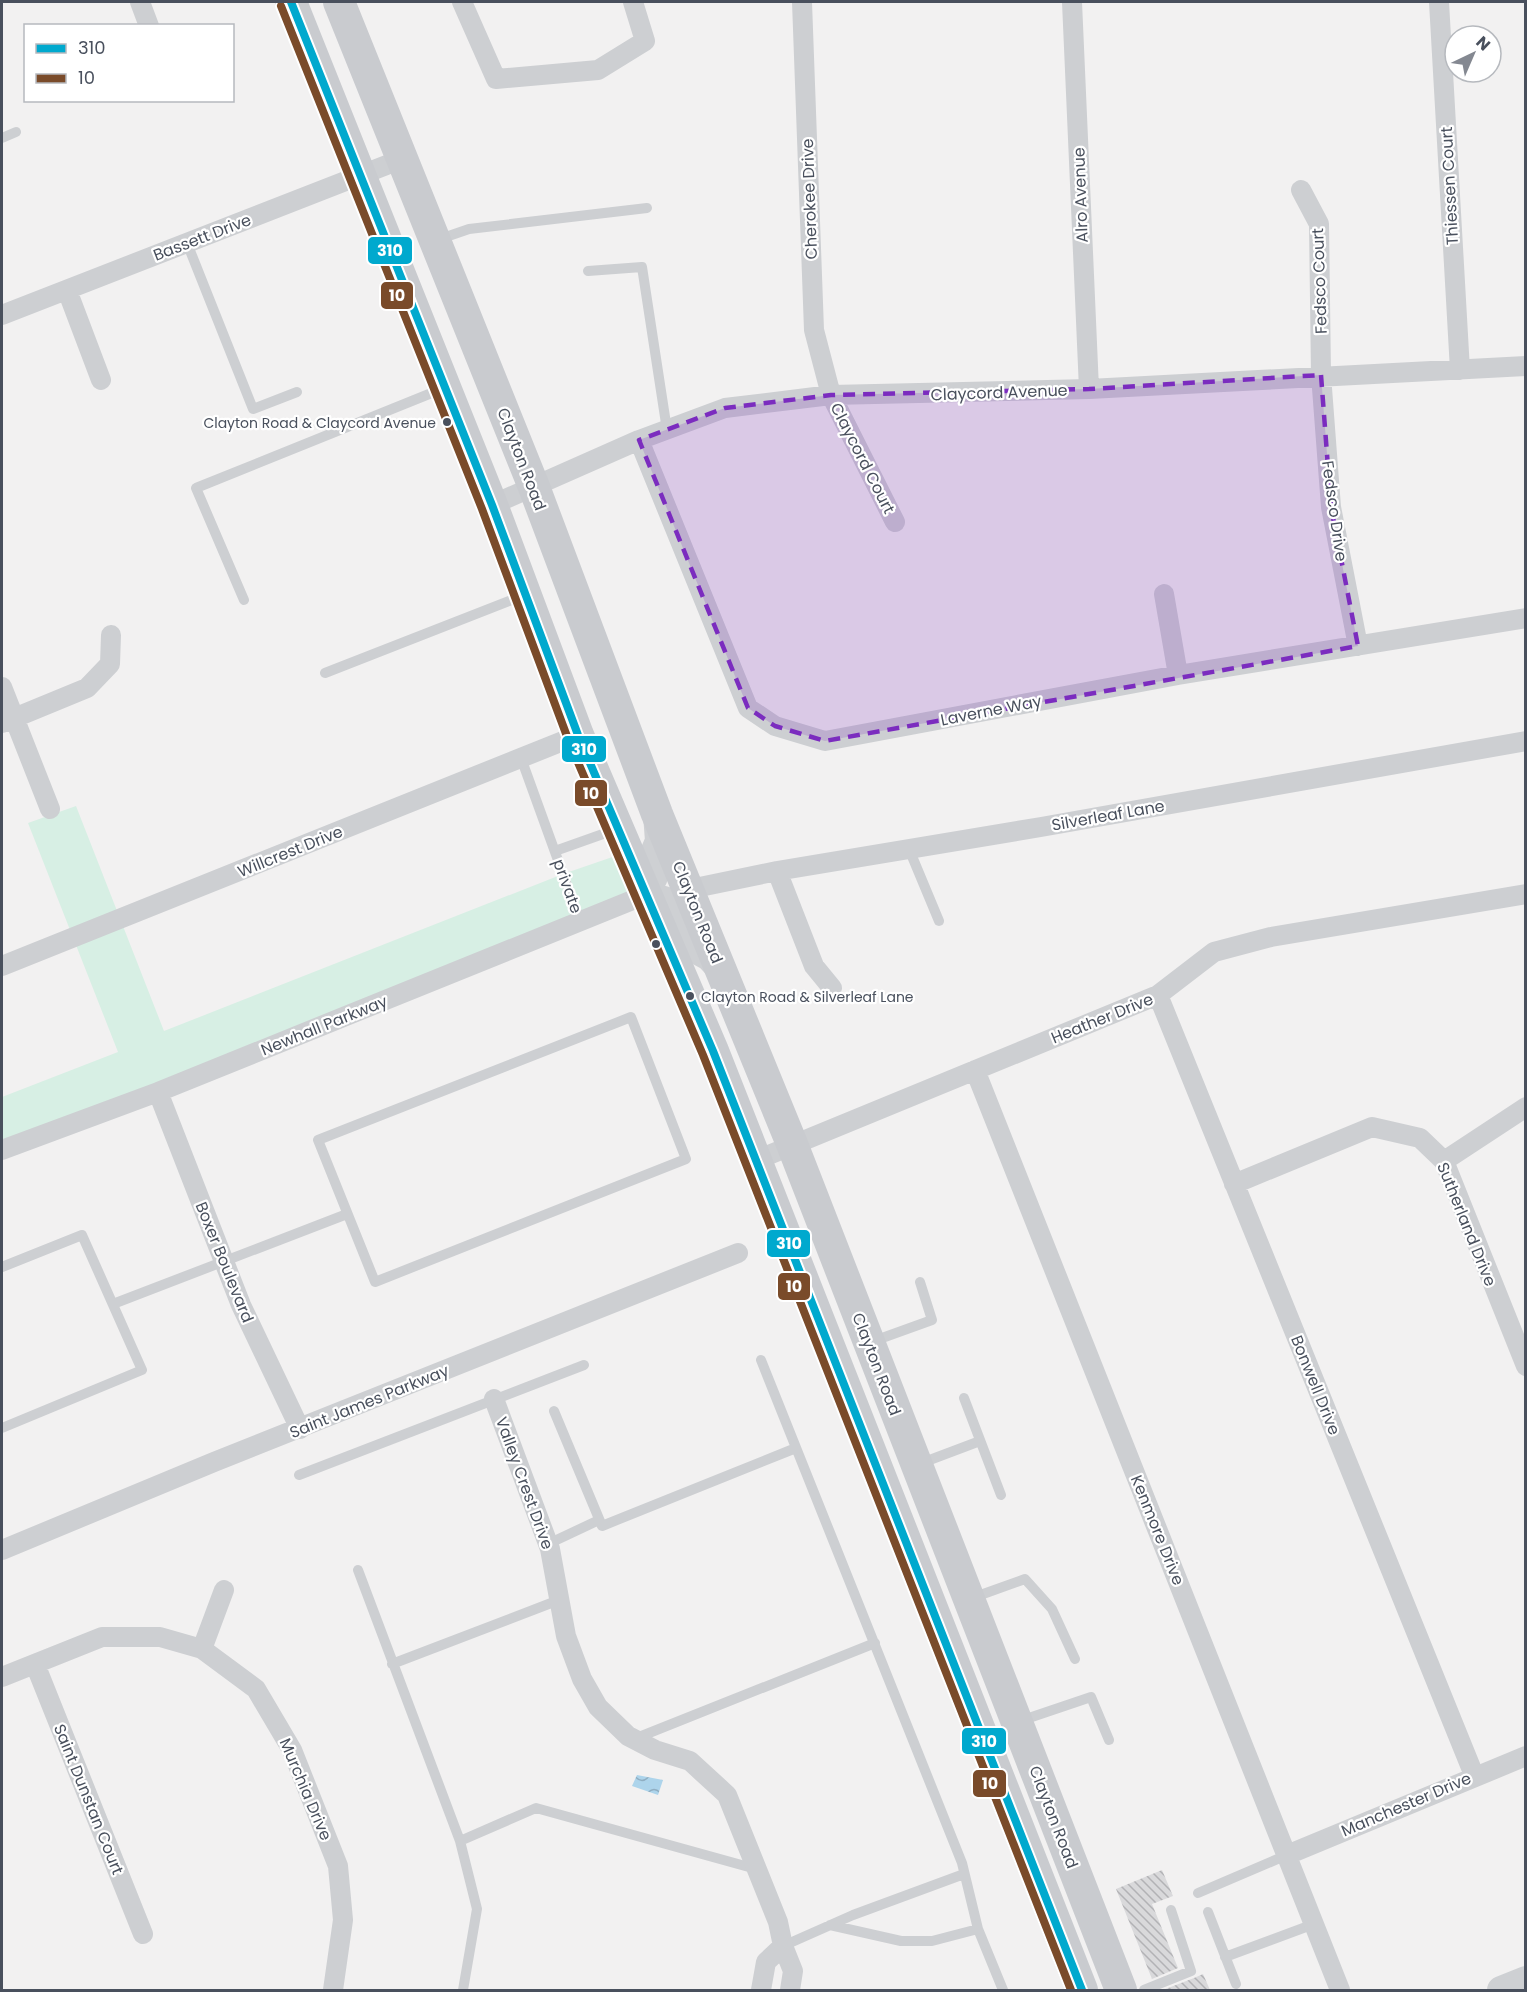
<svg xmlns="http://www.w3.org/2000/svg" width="1527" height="1992" viewBox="0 0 1527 1992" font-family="Poppins,sans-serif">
	<defs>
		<pattern id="water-waves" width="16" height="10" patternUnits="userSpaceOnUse" patternTransform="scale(1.5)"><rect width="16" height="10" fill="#add4eb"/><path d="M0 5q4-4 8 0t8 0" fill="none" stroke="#8faec2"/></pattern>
		<pattern id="building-back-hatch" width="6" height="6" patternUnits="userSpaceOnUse" patternTransform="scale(1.5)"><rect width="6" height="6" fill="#d9d9db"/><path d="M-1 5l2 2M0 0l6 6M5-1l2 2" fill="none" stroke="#b2b2b5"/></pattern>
	</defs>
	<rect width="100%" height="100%" fill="#f2f1f1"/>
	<path fill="#d7efe4" d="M 76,806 L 164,1031 L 563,874 L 627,852 L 645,895 L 2,1150 L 2,1097 L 118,1052 L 28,823 Z"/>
	<path fill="url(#water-waves)" d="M 637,1775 L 663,1780 L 658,1795 L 632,1786 Z"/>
	<path fill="url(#building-back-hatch)" d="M 1162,1870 L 1173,1896 L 1152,1904 L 1178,1968 L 1152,1979 L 1116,1889 Z
		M 1203,1974 L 1210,1990 L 1163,1990 L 1194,1978 Z"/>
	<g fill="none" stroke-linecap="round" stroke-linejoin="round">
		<path stroke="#cdcfd2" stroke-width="10" d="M 2,138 L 16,132
			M 437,240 L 469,229 L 647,208
			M 187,243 L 253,409 L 297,392
			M 588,271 L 642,267 L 667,430
			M 244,600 L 196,488 L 444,388
			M 325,673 L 522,596
			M 521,758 L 580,921
			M 909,849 L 939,921
			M 555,851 L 617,829
			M 631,1017 L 686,1159 L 375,1282 L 318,1140 Z
			M 2,1267 L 82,1235 L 142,1370 L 2,1428
			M 113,1304 L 347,1214
			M 871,1342 L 932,1320 L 920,1282
			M 761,1360 L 962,1863 L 978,1929 L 1003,1990
			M 964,1398 L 1001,1495
			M 554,1411 L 602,1526 L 796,1448
			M 919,1464 L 980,1441
			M 299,1475 L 584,1365
			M 548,1544 L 599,1520
			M 358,1570 L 460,1841 L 477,1909 L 463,1990
			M 972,1598 L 1025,1579 L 1052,1609 L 1075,1659
			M 392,1664 L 559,1600
			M 1020,1721 L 1091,1697 L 1109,1740
			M 634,1739 L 875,1643
			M 460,1841 L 536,1808 L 756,1869
			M 1198,1893 L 1287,1855
			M 1208,1912 L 1236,1984
			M 830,1925 L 901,1941 L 932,1941 L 978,1929
			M 783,1946 L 853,1915 L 964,1874
			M 1225,1957 L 1314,1924
			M 1144,1990 L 1191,1971 L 1171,1910"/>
		<path stroke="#cdcfd2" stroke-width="20" d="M 140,2 L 149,26
			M 462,2 L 496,79 L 598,70 L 645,41 L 633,2
			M 802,2 L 814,330 L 831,395 L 895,522
			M 1072,2 L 1089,389
			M 1439,2 L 1460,370
			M 1301,190 L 1319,224 L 1321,375 L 1331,507 L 1358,646
			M 67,290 L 101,380
			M 2,315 L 402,159
			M 639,440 L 748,708 L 775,726 L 825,741 L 1178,675 L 1526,618
			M 492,505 L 639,440 L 725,408 L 831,395 L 1089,389 L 1526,366
			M 1164,594 L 1178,675
			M 2,687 L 50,809
			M 2,723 L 87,688 L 110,664 L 111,635
			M 777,871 L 814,966 L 832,988
			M 690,889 L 777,871 L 1041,827 L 1526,741
			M 2,966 L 578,735
			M 1158,995 L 1474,1775
			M 975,1070 L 1340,1990
			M 158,1092 L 241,1305 L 300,1429
			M 2,1150 L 158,1092 L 645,895
			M 754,1161 L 1158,995 L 1214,952 L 1271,937 L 1526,894
			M 1444,1161 L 1526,1107
			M 1234,1184 L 1372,1127 L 1420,1138 L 1444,1161 L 1526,1366
			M 494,1399 L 550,1549 L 566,1636 L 582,1679 L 598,1707 L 628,1736 L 655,1750 L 690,1761 L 727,1795 L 778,1922 L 783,1946 L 793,1971 L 790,1990
			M 2,1550 L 214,1462 L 738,1253
			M 202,1649 L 224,1590
			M 35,1664 L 143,1934
			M 2,1677 L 102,1637 L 160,1637 L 202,1649 L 256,1689 L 292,1750 L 338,1866 L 343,1920 L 333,1990
			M 1287,1855 L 1526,1756
			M 761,1990 L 766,1962 L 783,1946"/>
		<path stroke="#ced0d3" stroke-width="28" d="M 657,814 L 659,841 L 651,860 L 654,877 L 645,895 L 664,900 L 685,944 L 709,957 L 723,972
			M 1501,1990 L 1526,1980"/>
		<path stroke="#c9cbcf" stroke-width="32" d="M 291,2 L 492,505 L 578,735 L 713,1051 L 1082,1990
			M 339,2 L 534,487 L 657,814 L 792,1144 L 1121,1990"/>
		<defs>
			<path id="bus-1" d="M 291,2 L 492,505 L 578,735 L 713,1051 L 1082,1990"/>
			<path id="bus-2" d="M 281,6 L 482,509 L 568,739 L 703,1055 L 1071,1990"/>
		</defs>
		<use href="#bus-1" stroke="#fff" stroke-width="12"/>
		<use href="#bus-2" stroke="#fff" stroke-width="12"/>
		<use href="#bus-1" stroke="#00a9ce" stroke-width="8"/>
		<use href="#bus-2" stroke="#7a4b2a" stroke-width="8"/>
	</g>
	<path fill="#7b2cbf" fill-opacity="0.2" stroke="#7b2cbf" stroke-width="4.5" stroke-dasharray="12 8" stroke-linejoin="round" d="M 1321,375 L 1331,507 L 1358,646 L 825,741 L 775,726 L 748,708 L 639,440 L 725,408 L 831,395 L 1089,389 Z"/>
	<g fill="#49505d" stroke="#fff" stroke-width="2">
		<circle cx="447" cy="422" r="5"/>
		<circle cx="656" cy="944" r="5"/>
		<circle cx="690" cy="996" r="5"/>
	</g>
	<g text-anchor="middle" stroke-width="4.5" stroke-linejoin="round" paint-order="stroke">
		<g font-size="14" fill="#49505d" stroke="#fff" text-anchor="end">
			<text x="436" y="428">Clayton Road &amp; Claycord Avenue</text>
			<text x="701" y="1002" text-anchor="start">Clayton Road &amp; Silverleaf Lane</text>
		</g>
		<g font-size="16" fill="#49505d" stroke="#fff">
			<text transform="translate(1449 186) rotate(-93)" y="6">Thiessen Court</text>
			<text transform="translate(1080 195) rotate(-92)" y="6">Alro Avenue</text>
			<text transform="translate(809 199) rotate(-92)" y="6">Cherokee Drive</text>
			<text transform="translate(202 237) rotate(-21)" y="6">Bassett Drive</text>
			<text transform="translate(1319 281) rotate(-92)" y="6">Fedsco Court</text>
			<text transform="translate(999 392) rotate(-2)" y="6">Claycord Avenue</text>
			<text transform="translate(863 458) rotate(63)" y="6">Claycord Court</text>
			<text transform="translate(522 459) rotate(69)" y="6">Clayton Road</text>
			<text transform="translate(1335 511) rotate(82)" y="6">Fedsco Drive</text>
			<text transform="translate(991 710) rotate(-11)" y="6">Laverne Way</text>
			<text transform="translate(1108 815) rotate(-10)" y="6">Silverleaf Lane</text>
			<text transform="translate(290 851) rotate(-22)" y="6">Willcrest Drive</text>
			<text transform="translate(568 886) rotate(70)" y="6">private</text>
			<text transform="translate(698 912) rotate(68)" y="6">Clayton Road</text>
			<text transform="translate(1102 1018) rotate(-22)" y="6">Heather Drive</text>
			<text transform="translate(324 1025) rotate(-22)" y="6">Newhall Parkway</text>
			<text transform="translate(1467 1224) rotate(68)" y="6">Sutherland Drive</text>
			<text transform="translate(225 1262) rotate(68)" y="6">Boxer Boulevard</text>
			<text transform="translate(877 1364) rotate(69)" y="6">Clayton Road</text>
			<text transform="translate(1316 1385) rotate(68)" y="6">Bonwell Drive</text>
			<text transform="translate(369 1401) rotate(-22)" y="6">Saint James Parkway</text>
			<text transform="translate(525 1483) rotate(70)" y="6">Valley Crest Drive</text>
			<text transform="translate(1158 1530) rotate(68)" y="6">Kenmore Drive</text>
			<text transform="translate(306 1789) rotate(67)" y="6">Murchia Drive</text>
			<text transform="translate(89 1799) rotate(68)" y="6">Saint Dunstan Court</text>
			<text transform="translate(1406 1804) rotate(-23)" y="6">Manchester Drive</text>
			<text transform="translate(1054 1817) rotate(69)" y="6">Clayton Road</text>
		</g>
	</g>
	<g stroke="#fff" stroke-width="2">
		<rect x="367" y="236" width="46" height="29" rx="6" fill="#00a9ce"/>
		<rect x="380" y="281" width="34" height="29" rx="6" fill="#7a4b2a"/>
		<rect x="561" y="735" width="46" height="28" rx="6" fill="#00a9ce"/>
		<rect x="574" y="779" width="34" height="28" rx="6" fill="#7a4b2a"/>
		<rect x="766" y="1229" width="45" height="29" rx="6" fill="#00a9ce"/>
		<rect x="777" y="1272" width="34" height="29" rx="6" fill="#7a4b2a"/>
		<rect x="961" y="1727" width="46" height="28" rx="6" fill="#00a9ce"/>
		<rect x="972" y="1769" width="35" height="29" rx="6" fill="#7a4b2a"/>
	</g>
	<g font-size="16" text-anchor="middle" font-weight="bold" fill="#fff">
		<text x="390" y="256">310</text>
		<text x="397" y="301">10</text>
		<text x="584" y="755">310</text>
		<text x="591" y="799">10</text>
		<text x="789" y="1249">310</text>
		<text x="794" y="1292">10</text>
		<text x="984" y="1747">310</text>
		<text x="990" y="1789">10</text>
	</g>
	<rect width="1527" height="1992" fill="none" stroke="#49505d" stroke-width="6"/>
	<rect x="24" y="24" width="210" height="78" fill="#ffffff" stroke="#b6b9be" stroke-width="1.5"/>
	<rect x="36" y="44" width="30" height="9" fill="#00a9ce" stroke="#b6b9be" stroke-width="1.5"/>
	<text x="78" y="54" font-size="18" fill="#49505d">310</text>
	<rect x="36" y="74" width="30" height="9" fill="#7a4b2a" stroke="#b6b9be" stroke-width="1.5"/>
	<text x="78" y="84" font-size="18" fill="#49505d">10</text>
	<g transform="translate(1473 54) rotate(44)"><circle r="28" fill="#ffffff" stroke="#b6b9be" stroke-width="1.5"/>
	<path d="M0-4.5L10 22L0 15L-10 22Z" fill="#848891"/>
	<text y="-9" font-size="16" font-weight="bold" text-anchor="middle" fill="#49505d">N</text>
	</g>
</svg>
